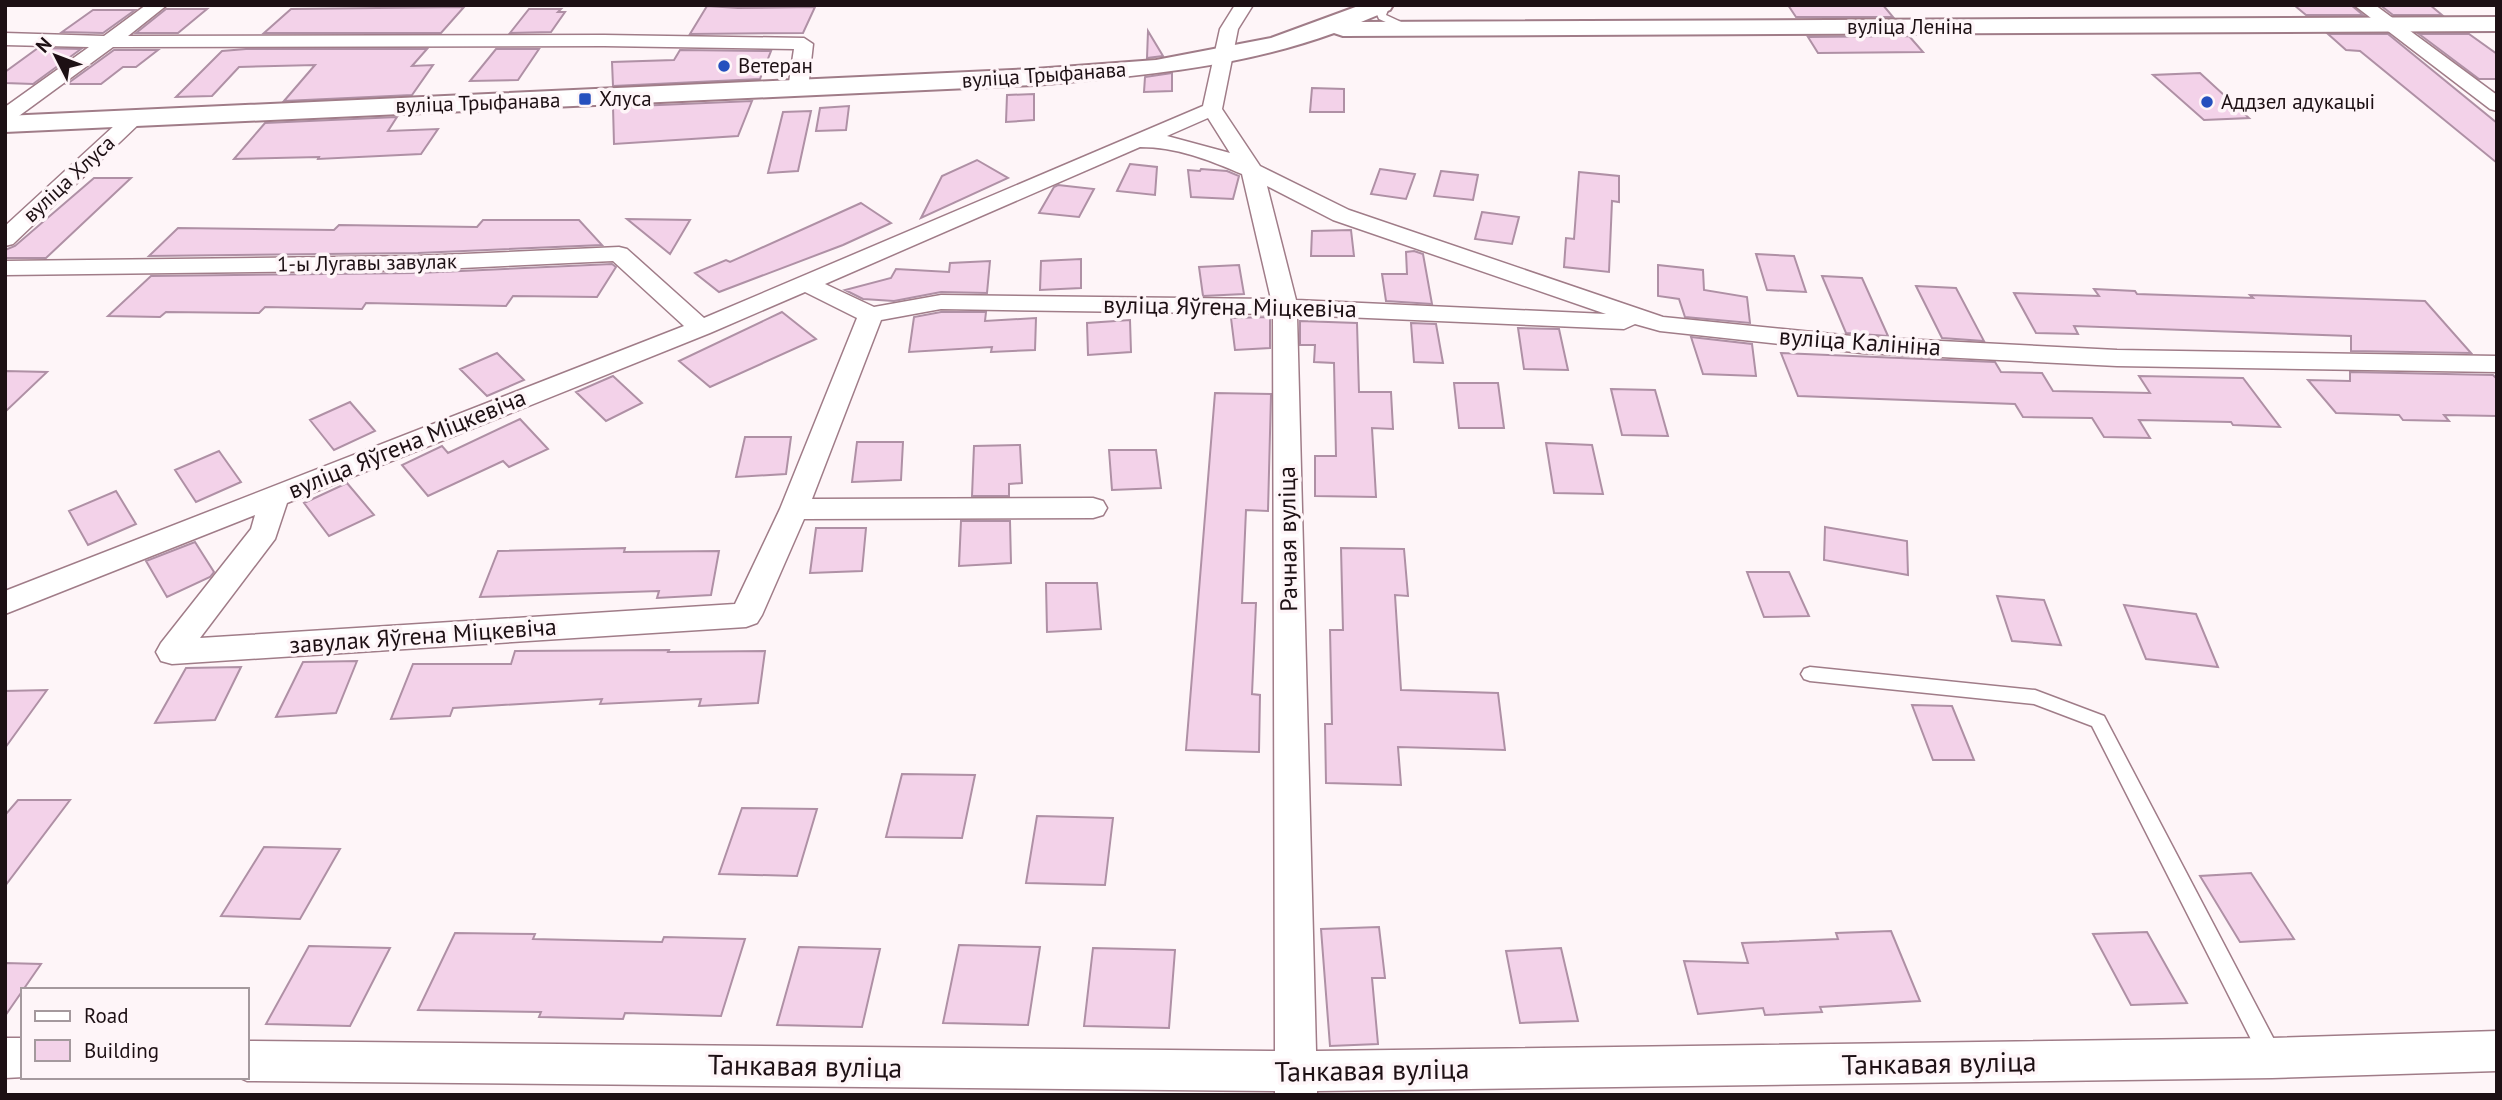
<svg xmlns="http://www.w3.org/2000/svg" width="2502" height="1100" viewBox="0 0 2502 1100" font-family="'PT Sans',sans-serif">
	<rect width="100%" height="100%" fill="#fef5f8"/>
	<path fill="#f3d2e9" stroke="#af90a5" stroke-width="2" d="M 1788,5 L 1883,5 L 1893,17 L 1796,17 Z
		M 2294,5 L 2351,5 L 2363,15 L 2306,15 Z
		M 2380,5 L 2430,5 L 2442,15 L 2393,15 Z
		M 707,6 L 738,8 L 815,7 L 803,33 L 690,34 Z
		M 464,7 L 441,33 L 264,33 L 291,9 Z
		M 166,9 L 207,9 L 178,33 L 136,33 Z
		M 529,9 L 561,9 L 558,12 L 565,12 L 551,32 L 510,33 Z
		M 93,10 L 135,10 L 103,33 L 62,32 Z
		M 1148,31 L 1163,56 L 1147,58 Z
		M 2328,34 L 2388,34 L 2497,123 L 2497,163 L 2360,51 L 2346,50 Z
		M 2419,34 L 2469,34 L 2497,54 L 2497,79 L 2479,79 Z
		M 1909,36 L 1923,52 L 1818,53 L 1808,37 Z
		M 38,48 L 81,49 L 33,84 L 5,83 L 5,72 Z
		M 246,49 L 427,49 L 412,66 L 433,65 L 412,95 L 284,101 L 315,65 L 239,67 L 212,96 L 176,97 L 222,51 Z
		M 496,49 L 539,49 L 518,80 L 470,81 Z
		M 114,50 L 158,50 L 136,67 L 123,67 L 101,84 L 67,84 Z
		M 680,50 L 771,51 L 760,79 L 613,86 L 612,62 L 674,60 Z
		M 1172,73 L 1172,91 L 1144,92 L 1145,77 Z
		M 2200,73 L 2249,118 L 2204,120 L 2153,75 Z
		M 1312,88 L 1344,89 L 1344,112 L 1310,112 Z
		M 1034,94 L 1034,120 L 1006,122 L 1007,95 Z
		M 752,101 L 738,136 L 614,144 L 613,107 Z
		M 849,106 L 846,130 L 816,131 L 820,108 Z
		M 811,111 L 798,171 L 768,173 L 783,112 Z
		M 397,117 L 388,131 L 438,129 L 421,154 L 318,159 L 319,157 L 234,159 L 265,123 Z
		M 977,160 L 1008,178 L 921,218 L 942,176 Z
		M 1130,164 L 1157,167 L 1155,195 L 1117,191 Z
		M 1201,169 L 1227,171 L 1239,176 L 1233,199 L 1191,197 L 1188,170 L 1200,171 Z
		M 1380,169 L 1415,174 L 1406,199 L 1371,194 Z
		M 1441,171 L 1478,175 L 1473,200 L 1434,196 Z
		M 1579,172 L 1619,176 L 1619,202 L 1612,201 L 1609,272 L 1564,267 L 1566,238 L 1574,239 Z
		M 94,178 L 131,178 L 46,258 L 5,258 L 5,250 L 15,246 Z
		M 1058,185 L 1094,189 L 1079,217 L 1039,213 L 1054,187 Z
		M 861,203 L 891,223 L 843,245 L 719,292 L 695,273 L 726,260 L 730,262 Z
		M 1482,212 L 1519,217 L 1512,244 L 1475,239 Z
		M 627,219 L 690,220 L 670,254 Z
		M 483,220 L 579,220 L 602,245 L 418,253 L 149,256 L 178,228 L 334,230 L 339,225 L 477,227 Z
		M 1351,230 L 1354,256 L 1311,256 L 1312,231 Z
		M 1414,251 L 1423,254 L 1432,304 L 1386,301 L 1382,274 L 1407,274 L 1406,252 Z
		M 1756,254 L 1794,256 L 1806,292 L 1767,290 Z
		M 1081,259 L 1081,288 L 1040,290 L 1041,261 Z
		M 990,261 L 987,293 L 941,292 L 894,301 L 863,299 L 845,290 L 891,278 L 896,269 L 949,272 L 950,263 Z
		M 612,264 L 616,267 L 597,297 L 513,296 L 506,306 L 366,303 L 362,309 L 265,307 L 259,313 L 166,312 L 160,317 L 108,316 L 151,276 L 418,273 Z
		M 1239,265 L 1244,294 L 1203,296 L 1199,267 Z
		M 1658,265 L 1703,270 L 1704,290 L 1747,297 L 1750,323 L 1685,317 L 1679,299 L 1658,296 Z
		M 1822,276 L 1862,278 L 1888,336 L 1846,333 Z
		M 1916,286 L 1956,288 L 1984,341 L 1942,338 Z
		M 2094,289 L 2135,291 L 2137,294 L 2253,298 L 2250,295 L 2425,301 L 2471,353 L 2351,351 L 2351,336 L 2074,326 L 2078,334 L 2036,333 L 2014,293 L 2099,296 Z
		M 782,312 L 816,339 L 710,387 L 679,361 Z
		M 941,312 L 986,312 L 985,321 L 1036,318 L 1035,350 L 991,352 L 992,347 L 909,352 L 914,317 Z
		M 1270,317 L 1270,348 L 1235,350 L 1231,318 Z
		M 1130,320 L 1131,352 L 1088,355 L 1087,323 Z
		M 1300,321 L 1357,323 L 1359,392 L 1391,392 L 1393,429 L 1372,428 L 1376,497 L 1315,496 L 1315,456 L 1336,456 L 1334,363 L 1314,362 L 1315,345 L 1300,345 Z
		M 1411,323 L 1436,324 L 1443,363 L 1414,362 Z
		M 1518,328 L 1559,329 L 1568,370 L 1524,369 Z
		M 1691,337 L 1752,344 L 1756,376 L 1703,374 Z
		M 497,353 L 524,380 L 487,396 L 460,369 Z
		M 1781,353 L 1995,362 L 2001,372 L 2042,373 L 2053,391 L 2150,393 L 2139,376 L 2243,378 L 2280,427 L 2233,425 L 2231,422 L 2139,420 L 2150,438 L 2104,437 L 2092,418 L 2023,417 L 2015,404 L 1798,396 Z
		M 5,371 L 47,372 L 5,412 Z
		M 2350,372 L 2493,375 L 2497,379 L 2497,416 L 2444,415 L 2449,421 L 2403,420 L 2399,415 L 2336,413 L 2308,380 L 2350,381 Z
		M 613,376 L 642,403 L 606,421 L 576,392 Z
		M 1454,383 L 1498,383 L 1504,428 L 1459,428 Z
		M 1611,389 L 1655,390 L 1668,436 L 1622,435 Z
		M 1215,393 L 1271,394 L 1268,511 L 1246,510 L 1242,603 L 1256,603 L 1252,694 L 1260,695 L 1259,752 L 1186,750 Z
		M 350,402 L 375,431 L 334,450 L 310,420 Z
		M 520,419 L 548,449 L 509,467 L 503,461 L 428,496 L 402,465 L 442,446 L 448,453 Z
		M 745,437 L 791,437 L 786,474 L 736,477 Z
		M 857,442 L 903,442 L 901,480 L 852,482 Z
		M 1546,443 L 1592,445 L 1603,494 L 1554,493 Z
		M 1020,445 L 1022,483 L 1009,484 L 1009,496 L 972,496 L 974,446 Z
		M 1109,450 L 1156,450 L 1161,488 L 1112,490 Z
		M 219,451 L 241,482 L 196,502 L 175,470 Z
		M 347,483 L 374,515 L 329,536 L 304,503 Z
		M 116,491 L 136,524 L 88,545 L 69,511 Z
		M 961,521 L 1010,521 L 1011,563 L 959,566 Z
		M 1825,527 L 1907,541 L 1908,575 L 1824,560 Z
		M 816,528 L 866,528 L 862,571 L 810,573 Z
		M 195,542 L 214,572 L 210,577 L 167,597 L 146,561 Z
		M 625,548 L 624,552 L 719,551 L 711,595 L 657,598 L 659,591 L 480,597 L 498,551 Z
		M 1341,548 L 1404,549 L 1408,596 L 1395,595 L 1401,690 L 1498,693 L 1505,750 L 1398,747 L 1401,785 L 1326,783 L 1325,724 L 1332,724 L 1330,630 L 1343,630 Z
		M 1747,572 L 1789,572 L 1809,616 L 1764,617 Z
		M 1046,583 L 1097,583 L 1101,629 L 1047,632 Z
		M 1997,596 L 2044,600 L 2061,645 L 2012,641 Z
		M 2124,605 L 2196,614 L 2218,667 L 2146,659 Z
		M 669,650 L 668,652 L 765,651 L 758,703 L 699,706 L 701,699 L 600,704 L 602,699 L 453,708 L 450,716 L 391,719 L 413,664 L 511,664 L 515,651 Z
		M 357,661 L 336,713 L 276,717 L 303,662 Z
		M 241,667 L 215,720 L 155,723 L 186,668 Z
		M 47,690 L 5,748 L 5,691 Z
		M 1912,705 L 1952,706 L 1974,760 L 1933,760 Z
		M 902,774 L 975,775 L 962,838 L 886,837 Z
		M 18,800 L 70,800 L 5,886 L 5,815 Z
		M 742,808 L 817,809 L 797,876 L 719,874 Z
		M 1037,816 L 1113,818 L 1105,885 L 1026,883 Z
		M 264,847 L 340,849 L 300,919 L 221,916 Z
		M 2251,873 L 2294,939 L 2240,942 L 2200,876 Z
		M 1379,927 L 1385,978 L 1372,978 L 1378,1044 L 1330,1046 L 1321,929 Z
		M 1891,931 L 1920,1001 L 1820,1007 L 1822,1012 L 1765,1015 L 1763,1008 L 1698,1014 L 1684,961 L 1748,963 L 1742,943 L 1838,939 L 1836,933 Z
		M 2147,932 L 2187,1003 L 2131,1005 L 2093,934 Z
		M 455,933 L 535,934 L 533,939 L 662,942 L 664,937 L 745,939 L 721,1016 L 625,1013 L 623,1019 L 539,1017 L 541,1012 L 418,1010 Z
		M 959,945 L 1040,947 L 1028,1025 L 943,1023 Z
		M 309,946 L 390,948 L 350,1026 L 266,1024 Z
		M 799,947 L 880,949 L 862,1027 L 777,1025 Z
		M 1093,948 L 1175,950 L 1169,1028 L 1084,1026 Z
		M 1561,948 L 1578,1021 L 1520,1023 L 1506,951 Z
		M 5,963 L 41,964 L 5,1016 Z"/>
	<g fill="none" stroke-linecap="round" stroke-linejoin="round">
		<defs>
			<path id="service" d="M 1380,5 L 1390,5 L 1386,15 L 1412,27 L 1412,31 L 1406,31 L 1379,19 L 1376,12 Z
				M 1810,667 L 2035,690 L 2104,716 L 2279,1049 L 2282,1056 L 2279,1063 L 2271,1066 L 2263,1063 L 2092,726 L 2034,704 L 1810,681 L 1804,679 L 1801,674 L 1804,669 Z"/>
			<path id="minor" d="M 146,5 L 167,5 L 128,36 L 604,35 L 804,38 L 813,44 L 808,89 L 805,93 L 791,93 L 788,89 L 794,49 L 604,46 L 113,47 L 12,121 L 5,123 L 5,107 L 89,47 L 5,45 L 5,33 L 104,36 Z
				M 1235,5 L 1253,5 L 1238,29 L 1222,109 L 1260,166 L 1349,210 L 1663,317 L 1862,337 L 2117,350 L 2497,356 L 2497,372 L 2117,366 L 1862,353 L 1660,331 L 1635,324 L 1624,329 L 1297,315 L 1316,1051 L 2272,1038 L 2497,1031 L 2497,1071 L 2272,1078 L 1317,1091 L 1317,1095 L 1275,1095 L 1275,1091 L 247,1081 L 238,1077 L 247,1077 L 247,1041 L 1275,1051 L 1273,314 L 941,309 L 881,320 L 812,499 L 1093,498 L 1103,501 L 1107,508 L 1103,515 L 1093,518 L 804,519 L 762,615 L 757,623 L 746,627 L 172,664 L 161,661 L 156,652 L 161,643 L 251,529 L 255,515 L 5,614 L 5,591 L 684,326 L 613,261 L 418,270 L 5,275 L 5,261 L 418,256 L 619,247 L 627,249 L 704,318 L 1203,106 L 1220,29 ZM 1208,118 L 1230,153 L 1167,136 ZM 1140,147 C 1177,147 1209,160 1242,174 L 1271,299 L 941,295 L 874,307 L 825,284 ZM 1267,186 L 1333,220 L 1606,314 L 1296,300 ZM 805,292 L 857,318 L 780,509 L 735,604 L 200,638 L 275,539 L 287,503 L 710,333 Z
				M 2354,5 L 2375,5 L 2497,95 L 2497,111 L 2490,109 Z
				M 134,112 L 141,114 L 144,118 L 141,122 L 13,244 L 5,246 L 5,226 L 127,114 Z
				M 5,1038 L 23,1038 L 24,1077 L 5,1078 Z"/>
			<path id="tertiary" d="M 1361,5 L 1393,5 L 1390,10 L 1361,22 L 2497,17 L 2497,31 L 1343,36 L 1334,33 C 1238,68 1136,76 1035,85 L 5,132 L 5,116 L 1035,69 L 1156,60 L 1271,38 Z"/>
		</defs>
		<use href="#service" stroke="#a07c88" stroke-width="3"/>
		<use href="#minor" stroke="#a07c88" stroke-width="3"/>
		<use href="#tertiary" stroke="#a07c88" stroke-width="4"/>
		<use href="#service" fill="#fff" fill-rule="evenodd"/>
		<use href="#minor" fill="#fff" fill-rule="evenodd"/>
		<use href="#tertiary" fill="#fff" fill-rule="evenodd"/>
	</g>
	<g fill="#2550be" stroke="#fef5f8" stroke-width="2.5">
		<circle cx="724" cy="66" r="7"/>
		<rect x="578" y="92" width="14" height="14" rx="3.5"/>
		<circle cx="2207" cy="102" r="7"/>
	</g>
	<g text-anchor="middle" stroke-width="7" stroke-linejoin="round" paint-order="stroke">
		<g font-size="21" fill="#1d1014" stroke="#fef5f8">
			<text x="1910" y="34">вуліца Леніна</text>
			<text transform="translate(1044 75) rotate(-4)" y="7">вуліца Трыфанава</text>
			<text transform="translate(478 103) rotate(-2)" y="7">вуліца Трыфанава</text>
			<text transform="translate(69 179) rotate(-43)" y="7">вуліца Хлуса</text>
			<text transform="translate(367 263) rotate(-1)" y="7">1-ы Лугавы завулак</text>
		</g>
		<g font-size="21" fill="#1d1014" stroke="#fef5f8" text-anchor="start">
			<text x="738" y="73">Ветеран</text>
			<text x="599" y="106">Хлуса</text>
			<text x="2221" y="109">Аддзел адукацыі</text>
		</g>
		<g font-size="24" fill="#1d1014" stroke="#fef5f8">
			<text transform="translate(1230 307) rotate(1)" y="8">вуліца Яўгена Міцкевіча</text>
			<text transform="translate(1860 342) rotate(4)" y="8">вуліца Калініна</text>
			<text transform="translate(407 444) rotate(-22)" y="8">вуліца Яўгена Міцкевіча</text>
			<text transform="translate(1288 539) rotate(-91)" y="8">Рачная вуліца</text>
			<text transform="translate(423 636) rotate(-4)" y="8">завулак Яўгена Міцкевіча</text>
		</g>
		<g font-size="28" fill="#1d1014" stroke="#fef5f8">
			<text transform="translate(1939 1063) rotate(-1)" y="10">Танкавая вуліца</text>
			<text transform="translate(805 1066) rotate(1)" y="10">Танкавая вуліца</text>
			<text transform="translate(1372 1070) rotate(-1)" y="10">Танкавая вуліца</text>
		</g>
	</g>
	<rect width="2502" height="1100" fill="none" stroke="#1d1014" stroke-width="14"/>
	<rect x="21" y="988" width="228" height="91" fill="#fef5f8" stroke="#a4999d" stroke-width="2"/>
	<rect x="35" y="1011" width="35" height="10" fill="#ffffff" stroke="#a4999d" stroke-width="2"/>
	<text x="84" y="1023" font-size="21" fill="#1d1014">Road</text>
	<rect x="35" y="1040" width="35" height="21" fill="#f3d2e9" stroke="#a4999d" stroke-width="2"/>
	<text x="84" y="1058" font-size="21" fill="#1d1014">Building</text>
	<g transform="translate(56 56) rotate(312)" stroke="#fef5f8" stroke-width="5" paint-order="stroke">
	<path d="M0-5L12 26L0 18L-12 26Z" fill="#1d1014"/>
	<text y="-10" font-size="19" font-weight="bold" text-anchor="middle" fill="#1d1014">N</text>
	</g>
</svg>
